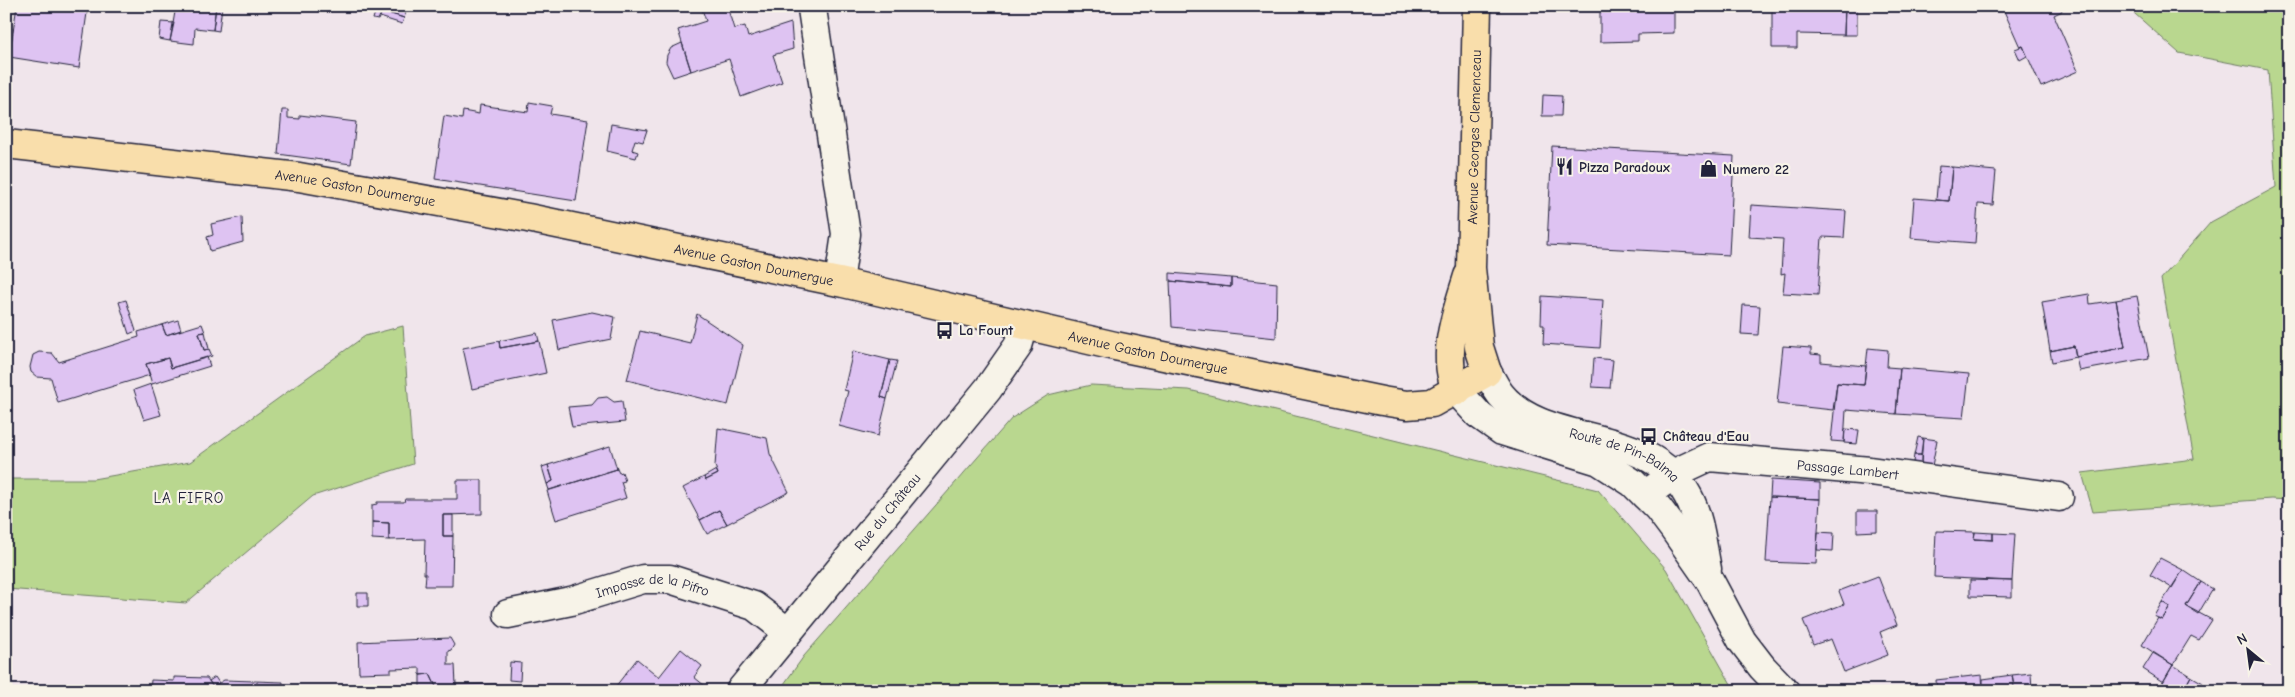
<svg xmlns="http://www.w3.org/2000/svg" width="2295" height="697" viewBox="0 0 2295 697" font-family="'Comic Neue',sans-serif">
	<rect width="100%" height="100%" fill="#f0e5eb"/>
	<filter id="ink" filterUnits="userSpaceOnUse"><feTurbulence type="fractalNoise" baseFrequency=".02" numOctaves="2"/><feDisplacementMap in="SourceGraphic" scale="10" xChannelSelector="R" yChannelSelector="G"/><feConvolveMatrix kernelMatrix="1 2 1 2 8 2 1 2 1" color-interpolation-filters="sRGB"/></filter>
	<g filter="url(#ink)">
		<path fill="#b9d78f" stroke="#6e7c65" d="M 2126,6 L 2289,6 L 2289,500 L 2271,499 L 2093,512 L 2082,473 L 2194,459 L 2161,279 L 2211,222 L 2276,187 L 2268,70 L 2179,53 Z
			M 403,326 L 413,464 L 313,496 L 186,603 L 6,589 L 6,479 L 93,479 L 190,462 L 365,336 Z
			M 1091,385 L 1189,390 L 1598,490 L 1666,569 L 1735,691 L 779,691 L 804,656 L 1012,418 L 1048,395 Z"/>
		<path fill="#dec3f2" stroke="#22223b" d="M 17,6 L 88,6 L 79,68 L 9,57 Z
			M 176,6 L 216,6 L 213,30 L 195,28 L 194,44 L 170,41 Z
			M 216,6 L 222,6 L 219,31 L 213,30 Z
			M 377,6 L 408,6 L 404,18 L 382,11 L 378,20 L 373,19 Z
			M 701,6 L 727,6 L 734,29 L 745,26 L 748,37 L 791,23 L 793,49 L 773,55 L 782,82 L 741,97 L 729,59 L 691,71 L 678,30 L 706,21 Z
			M 1600,6 L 1674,6 L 1674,33 L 1638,34 L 1638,41 L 1600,42 Z
			M 1772,6 L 1845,6 L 1844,35 L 1797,34 L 1797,48 L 1772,48 Z
			M 1845,6 L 1857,6 L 1857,35 L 1844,35 Z
			M 2015,6 L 2060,6 L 2062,11 L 2054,15 L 2078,71 L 2041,87 L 2023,46 L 2020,47 L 2004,11 Z
			M 382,11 L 404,18 L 402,24 L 380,17 Z
			M 161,22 L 174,23 L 170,41 L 159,39 Z
			M 9,28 L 13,29 L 9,56 L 6,56 Z
			M 682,43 L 691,71 L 673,77 L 666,62 L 667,55 L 671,48 Z
			M 2023,46 L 2027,56 L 2020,60 L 2015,49 Z
			M 1543,95 L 1562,96 L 1561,116 L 1542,116 Z
			M 529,102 L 552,106 L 550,114 L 588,120 L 576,201 L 435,179 L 444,116 L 462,119 L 463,111 L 479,114 L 480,105 L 528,112 Z
			M 282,110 L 288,110 L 288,118 L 300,119 L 300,115 L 356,122 L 351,164 L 278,154 Z
			M 611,124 L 647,130 L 643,142 L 635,140 L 632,150 L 638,152 L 636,158 L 607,151 Z
			M 1552,146 L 1734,156 L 1729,255 L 1547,245 Z
			M 1939,166 L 1952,167 L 1949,201 L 1936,200 Z
			M 1952,167 L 1996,171 L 1993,205 L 1978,204 L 1975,243 L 1911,238 L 1914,198 L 1949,201 Z
			M 1751,205 L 1846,211 L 1844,238 L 1822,237 L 1818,295 L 1783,293 L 1785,273 L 1781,274 L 1783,239 L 1749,237 Z
			M 242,217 L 243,242 L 210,251 L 207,237 L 213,235 L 211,224 Z
			M 1170,273 L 1231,278 L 1231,287 L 1170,281 Z
			M 1231,278 L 1277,283 L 1276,338 L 1172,327 L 1170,281 L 1231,287 Z
			M 2089,294 L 2090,304 L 2116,300 L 2125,347 L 2076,357 L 2074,346 L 2050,351 L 2042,302 Z
			M 1542,296 L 1603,300 L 1600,348 L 1543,344 L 1544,325 L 1541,325 Z
			M 2137,296 L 2149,358 L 2079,371 L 2076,357 L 2125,347 L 2116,300 Z
			M 126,300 L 136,331 L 129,334 L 119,302 Z
			M 1743,305 L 1760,306 L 1758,335 L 1741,334 Z
			M 592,312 L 615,317 L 611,339 L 559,350 L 553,320 Z
			M 697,314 L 743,345 L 728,405 L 627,380 L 640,331 L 690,343 Z
			M 178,320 L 181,330 L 166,335 L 162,325 Z
			M 202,324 L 205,332 L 199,333 L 204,350 L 209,349 L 212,356 L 171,368 L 168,358 L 146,364 L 150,375 L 58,403 L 51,378 L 37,377 L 31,372 L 30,367 L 33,355 L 39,352 L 52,353 L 59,362 L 139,337 L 138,332 L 162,325 L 166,335 Z
			M 205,332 L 209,349 L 204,350 L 199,333 Z
			M 537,333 L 539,341 L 500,348 L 499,341 Z
			M 499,341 L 500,348 L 539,341 L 546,373 L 472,389 L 463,348 Z
			M 1783,346 L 1811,348 L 1811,354 L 1821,355 L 1821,362 L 1866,366 L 1864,385 L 1837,383 L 1833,410 L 1777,404 Z
			M 2074,346 L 2076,357 L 2052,362 L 2050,351 Z
			M 1868,348 L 1888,350 L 1887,367 L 1900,368 L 1896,414 L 1846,410 L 1844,442 L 1831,441 L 1837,383 L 1864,385 Z
			M 853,351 L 890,360 L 881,397 L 887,399 L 878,436 L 839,426 L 848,391 L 844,390 Z
			M 207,357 L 210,366 L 152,384 L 146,364 L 168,358 L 171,368 Z
			M 1594,358 L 1613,360 L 1610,388 L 1592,387 Z
			M 890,360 L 897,361 L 887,399 L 881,397 Z
			M 1900,368 L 1969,374 L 1964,418 L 1896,414 Z
			M 151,384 L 161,415 L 144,420 L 134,390 Z
			M 607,397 L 614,402 L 622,401 L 625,422 L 572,427 L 568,407 L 592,405 L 598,398 Z
			M 718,428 L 767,438 L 770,454 L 789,492 L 727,524 L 719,510 L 700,520 L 683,488 L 704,477 L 706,480 L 718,474 L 715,466 Z
			M 1845,429 L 1859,430 L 1857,444 L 1844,443 Z
			M 1918,437 L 1923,438 L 1921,455 L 1914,455 Z
			M 1923,438 L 1937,440 L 1932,466 L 1921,464 Z
			M 610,446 L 617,469 L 549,490 L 547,484 L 553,481 L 548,465 Z
			M 1914,455 L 1921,455 L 1921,464 L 1913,462 Z
			M 548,465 L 553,481 L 547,484 L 542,467 Z
			M 617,469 L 619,473 L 622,472 L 625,481 L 621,482 L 626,498 L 556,520 L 547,491 Z
			M 716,470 L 718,474 L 706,480 L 704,477 Z
			M 457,480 L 482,480 L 482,514 L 443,515 L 443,536 L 453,536 L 452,586 L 425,586 L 426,574 L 424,574 L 425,539 L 389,540 L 389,523 L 372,522 L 372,505 L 377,504 L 377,502 L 404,502 L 405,499 L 457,499 Z
			M 1771,480 L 1820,483 L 1820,499 L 1770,497 Z
			M 1770,497 L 1820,499 L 1816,564 L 1766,562 Z
			M 719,510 L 727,524 L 707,534 L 700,520 Z
			M 1857,511 L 1877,511 L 1877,531 L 1857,532 Z
			M 443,515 L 453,515 L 453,536 L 443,536 Z
			M 372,522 L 389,523 L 389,540 L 372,539 Z
			M 1936,531 L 1975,532 L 1974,539 L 1993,540 L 1993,533 L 2015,534 L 2012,581 L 1934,577 Z
			M 1818,532 L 1834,533 L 1833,551 L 1817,550 Z
			M 1975,532 L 1993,533 L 1993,540 L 1974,539 Z
			M 2160,558 L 2183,570 L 2172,588 L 2150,575 Z
			M 2183,570 L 2201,582 L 2186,606 L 2212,620 L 2199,640 L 2191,636 L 2173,665 L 2142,645 L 2158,618 L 2162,620 L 2170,607 L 2162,602 Z
			M 1878,576 L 1897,625 L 1880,632 L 1888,655 L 1844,672 L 1831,639 L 1813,645 L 1803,620 L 1844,604 L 1839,591 Z
			M 1970,580 L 2012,581 L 2012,597 L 1970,596 Z
			M 2201,582 L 2213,589 L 2198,614 L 2186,606 Z
			M 357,593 L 368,593 L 368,606 L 357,606 Z
			M 2162,602 L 2170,607 L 2162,620 L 2154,616 Z
			M 450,638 L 454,645 L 451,650 L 448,651 L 448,665 L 455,665 L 456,685 L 496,684 L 496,691 L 438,691 L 430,674 L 420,675 L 420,668 L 391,669 L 391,672 L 359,673 L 358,642 Z
			M 681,649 L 702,666 L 694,677 L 711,691 L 612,691 L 637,659 L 659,677 Z
			M 2153,653 L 2173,665 L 2163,682 L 2143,669 Z
			M 510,662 L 521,663 L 520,681 L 509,680 Z
			M 2173,665 L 2191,676 L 2183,691 L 2158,691 Z
			M 2031,673 L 2032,690 L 1937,691 L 1936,680 L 1982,675 L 1983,690 L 2014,687 L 2012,675 Z
			M 430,674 L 438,691 L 420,691 L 420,675 Z
			M 2012,675 L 2014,687 L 1983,690 L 1983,679 Z
			M 2191,676 L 2203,683 L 2198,691 L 2183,691 Z
			M 174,677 L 207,678 L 213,687 L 224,680 L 283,682 L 282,691 L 150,691 L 151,680 L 174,681 Z
			M 215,677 L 219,683 L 213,687 L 209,681 Z"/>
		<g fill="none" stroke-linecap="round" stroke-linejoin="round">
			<defs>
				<g id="minor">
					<path d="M 812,9 L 846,234 L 839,282"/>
					<path id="s1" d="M 1487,372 C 1492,380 1496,389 1501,395 C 1546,450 1650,424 1688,496 C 1700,518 1702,545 1707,569"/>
					<path d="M 1457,391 L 1478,414 L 1502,431 L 1599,461 L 1633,483 L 1658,508 L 1673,528 L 1710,581 L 1742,641 L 1762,667 L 1785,691"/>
					<path id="s2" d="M 1645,495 L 1679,471 L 1709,457 L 1870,471 L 2059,497"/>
					<path id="s3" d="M 508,614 L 571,601 L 643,579 L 670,579 L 754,606 L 788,632"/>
					<path id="s4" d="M 740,691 L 988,389 L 1018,346 L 1024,325"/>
				</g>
				<g id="major">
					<path id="s5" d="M 6,144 L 299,177 L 528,218 L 839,282 L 1115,346 L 1382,401 L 1407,405 L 1432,403 L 1487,372 L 1479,347 L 1471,268 L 1477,6"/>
					<path d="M 1457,391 C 1440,355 1457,312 1468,276"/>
				</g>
			</defs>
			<use href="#minor" stroke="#22223b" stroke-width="31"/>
			<use href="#major" stroke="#22223b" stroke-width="31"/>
			<use href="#minor" stroke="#f7f3e8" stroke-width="28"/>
			<use href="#major" stroke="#f9deab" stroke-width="28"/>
		</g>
	</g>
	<defs>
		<symbol id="restaurant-bare" viewBox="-9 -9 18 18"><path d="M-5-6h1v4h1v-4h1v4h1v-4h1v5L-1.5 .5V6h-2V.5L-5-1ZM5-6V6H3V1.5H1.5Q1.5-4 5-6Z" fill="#22223b" stroke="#f7f3e8" stroke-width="2.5" paint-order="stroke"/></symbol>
		<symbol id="shop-bare" viewBox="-9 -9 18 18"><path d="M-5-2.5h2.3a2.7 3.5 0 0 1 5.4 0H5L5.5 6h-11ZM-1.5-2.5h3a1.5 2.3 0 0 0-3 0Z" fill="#22223b" stroke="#f7f3e8" stroke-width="2.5" paint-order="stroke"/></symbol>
		<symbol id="bus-bare" viewBox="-9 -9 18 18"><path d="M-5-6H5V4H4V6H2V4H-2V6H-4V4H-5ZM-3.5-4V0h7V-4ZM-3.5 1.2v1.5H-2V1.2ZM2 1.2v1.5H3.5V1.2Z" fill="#22223b" stroke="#f7f3e8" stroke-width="2.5" paint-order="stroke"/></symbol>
	</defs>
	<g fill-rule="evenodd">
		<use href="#restaurant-bare" x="1552" y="154" width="25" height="25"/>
		<use href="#shop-bare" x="1696" y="156" width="25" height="25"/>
		<use href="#bus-bare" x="932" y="318" width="25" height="25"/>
		<use href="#bus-bare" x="1636" y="424" width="25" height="25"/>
	</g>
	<g text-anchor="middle" stroke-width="4.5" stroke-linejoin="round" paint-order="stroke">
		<g font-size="14" fill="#22223b" stroke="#f7f3e8">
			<text dy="5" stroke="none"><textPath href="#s5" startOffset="1751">Avenue Georges Clemenceau</textPath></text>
			<text dy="5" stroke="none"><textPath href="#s5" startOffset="352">Avenue Gaston Doumergue</textPath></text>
			<text dy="5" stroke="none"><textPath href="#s5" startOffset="758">Avenue Gaston Doumergue</textPath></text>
			<text dy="5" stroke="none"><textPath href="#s5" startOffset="1162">Avenue Gaston Doumergue</textPath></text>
			<text dy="5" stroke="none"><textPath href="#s1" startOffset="166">Route de Pin-Balma</textPath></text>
			<text dy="5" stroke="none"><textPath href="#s2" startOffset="214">Passage Lambert</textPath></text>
			<text dy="5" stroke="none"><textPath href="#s4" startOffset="232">Rue du Château</textPath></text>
			<text dy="5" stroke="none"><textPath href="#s3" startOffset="149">Impasse de la Pifro</textPath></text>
		</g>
		<g font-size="14" font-weight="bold" fill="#22223b" stroke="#f7f3e8" text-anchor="start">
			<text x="1579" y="172">Pizza Paradoux</text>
			<text x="1723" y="174">Numero 22</text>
			<text x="959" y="335">La Fount</text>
			<text x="1663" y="441">Château d'Eau</text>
		</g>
		<g font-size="15" letter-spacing="1" fill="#22223b" stroke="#f7f3e8">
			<text x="189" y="503">LA FIFRO</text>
		</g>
	</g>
	<rect width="2295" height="697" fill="none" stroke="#f7f3e8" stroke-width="25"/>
	<rect x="12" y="12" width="2270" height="672" fill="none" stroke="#22223b" stroke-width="2" filter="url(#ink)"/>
	<g transform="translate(2248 650) rotate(331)" stroke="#f7f3e8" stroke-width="4" paint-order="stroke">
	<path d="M0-4L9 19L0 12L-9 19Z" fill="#22223b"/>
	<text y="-8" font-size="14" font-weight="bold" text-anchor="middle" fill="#22223b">N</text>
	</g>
</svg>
